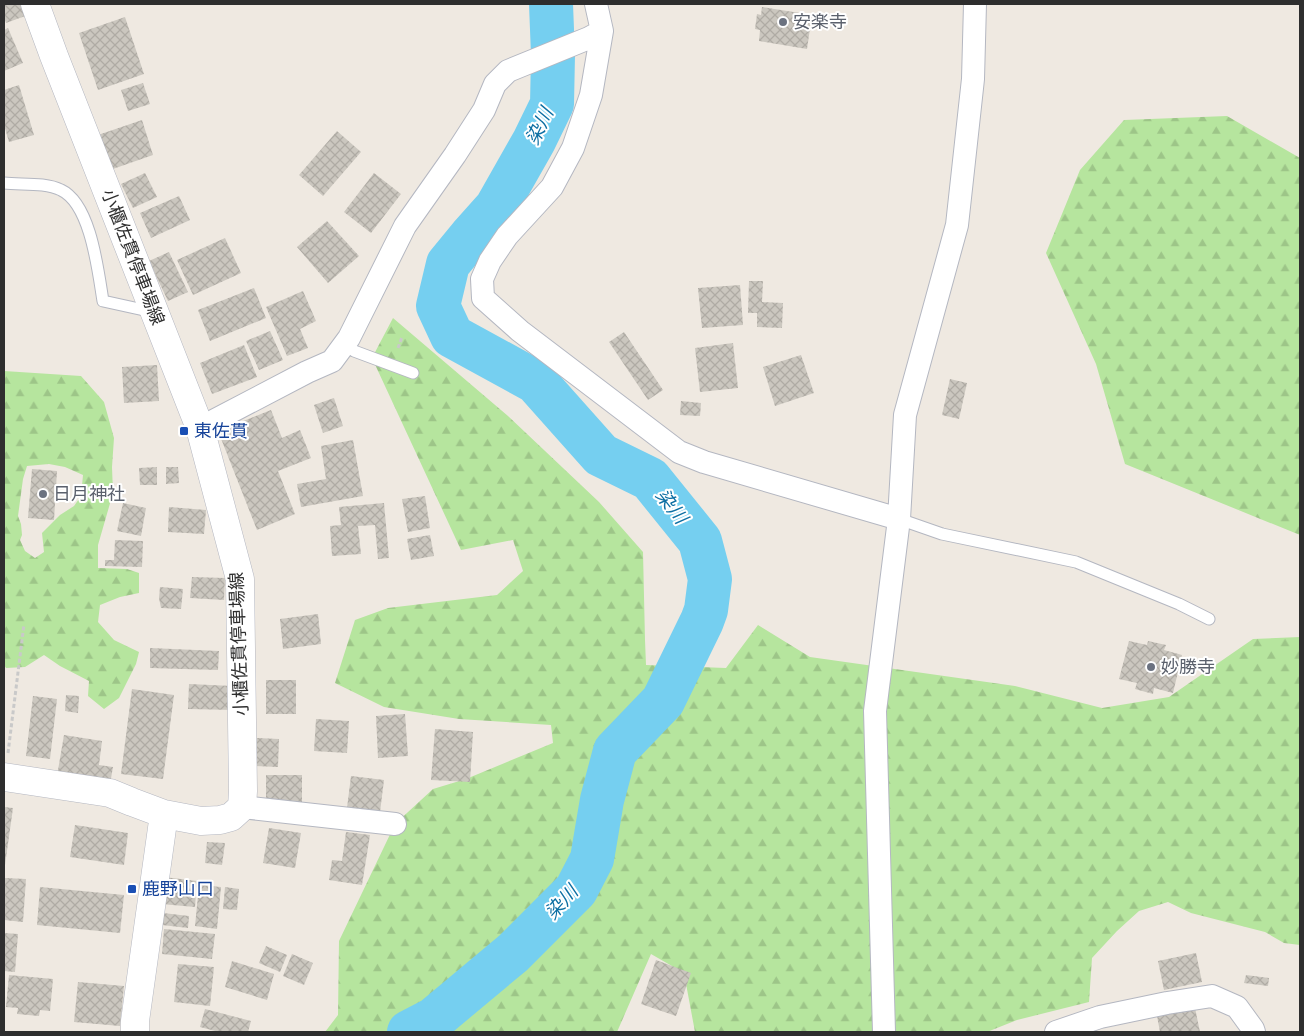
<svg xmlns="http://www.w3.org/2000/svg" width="1304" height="1036" viewBox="0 0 1304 1036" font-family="Quicksand,'Noto Sans JP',sans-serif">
	<defs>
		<pattern id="forest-firs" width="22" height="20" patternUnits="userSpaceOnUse" patternTransform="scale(1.25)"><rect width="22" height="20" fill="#b6e59e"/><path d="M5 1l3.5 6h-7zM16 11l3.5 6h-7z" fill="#9dc588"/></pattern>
		<pattern id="building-cross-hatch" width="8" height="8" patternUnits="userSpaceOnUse" patternTransform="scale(1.25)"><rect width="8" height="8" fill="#cbc7bf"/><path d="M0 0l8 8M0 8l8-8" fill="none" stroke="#afaba4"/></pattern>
	</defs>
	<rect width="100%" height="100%" fill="#efe9e1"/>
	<path fill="url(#forest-firs)" fill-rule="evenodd" d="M 1227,116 L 1300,158 L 1300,535 L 1125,464 L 1096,364 L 1046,253 L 1080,170 L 1124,120 Z
		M 393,318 L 508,416 L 599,502 L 643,552 L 645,640 L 646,665 L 726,668 L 758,625 L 810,657 L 1015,686 L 1102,708 L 1169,697 L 1253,639 L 1300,637 L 1300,945 L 1284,943 L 1265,932 L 1191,913 L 1168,902 L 1139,911 L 1117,931 L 1092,958 L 1089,1002 L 1017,1020 L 987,1032 L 695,1032 L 684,973 L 651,954 L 617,1032 L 325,1032 L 338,1015 L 339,941 L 395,824 L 433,789 L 466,779 L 553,743 L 551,725 L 459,719 L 384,707 L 335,683 L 355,620 L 388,608 L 497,595 L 523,571 L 513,540 L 461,550 L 372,358 Z
		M 4,371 L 81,376 L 104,402 L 114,438 L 112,467 L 113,493 L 98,545 L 98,568 L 127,569 L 139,573 L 139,593 L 120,597 L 100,605 L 98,622 L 114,640 L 139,652 L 136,664 L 119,698 L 104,709 L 88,696 L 89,681 L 60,666 L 44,655 L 25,667 L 6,668 L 4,665 ZM 49,464 L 65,467 L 83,475 L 81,496 L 74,506 L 60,515 L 42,533 L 44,552 L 35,558 L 25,551 L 20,540 L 22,535 L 21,524 L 18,516 L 23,479 L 27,466 Z"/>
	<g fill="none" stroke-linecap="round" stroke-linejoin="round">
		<path stroke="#75cff0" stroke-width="44" d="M 409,1032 L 434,1019 L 513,953 L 576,890 L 592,859 L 602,800 L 615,751 L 663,701 L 702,621 L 706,610 L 710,579 L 700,541 L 650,479 L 601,455 L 536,382 L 452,336 L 438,306 L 448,264 L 471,236 L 496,208 L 534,141 L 552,104 L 553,55 L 551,4"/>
	</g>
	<path fill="url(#building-cross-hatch)" d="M 8,4 L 24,4 L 28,15 L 6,23 L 4,18 L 4,5 Z
		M 762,7 L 812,15 L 807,49 L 759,41 L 760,30 L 755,29 L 757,14 L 761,15 Z
		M 125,17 L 144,74 L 98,90 L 79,33 Z
		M 8,28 L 23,63 L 4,71 L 4,30 Z
		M 143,83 L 150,104 L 128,111 L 121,90 Z
		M 19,85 L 34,135 L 9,142 L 4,125 L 4,90 Z
		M 142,120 L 153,155 L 110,170 L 98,135 Z
		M 337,131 L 361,152 L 323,196 L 299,175 Z
		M 145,173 L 157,197 L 133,208 L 121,184 Z
		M 374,173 L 401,194 L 371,233 L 344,212 Z
		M 179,196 L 190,220 L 151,238 L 140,213 Z
		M 327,221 L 359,256 L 328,283 L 297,247 Z
		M 225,238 L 241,273 L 193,295 L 177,260 Z
		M 169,252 L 188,292 L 168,301 L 149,261 Z
		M 749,281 L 763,281 L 762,302 L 783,303 L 782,328 L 757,327 L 757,313 L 748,313 Z
		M 740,285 L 743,325 L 702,328 L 698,288 Z
		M 254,288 L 266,318 L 210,341 L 198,310 Z
		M 303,291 L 316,321 L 300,329 L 308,348 L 287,356 L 266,307 Z
		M 270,331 L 283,360 L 259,370 L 246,341 Z
		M 624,332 L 663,390 L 648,400 L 609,342 Z
		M 733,343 L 738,388 L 700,392 L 695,348 Z
		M 244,345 L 257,377 L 212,394 L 200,363 Z
		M 801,355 L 814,393 L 775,406 L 763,367 Z
		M 157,365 L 159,401 L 124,403 L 122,367 Z
		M 950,379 L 967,383 L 959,419 L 942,415 Z
		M 334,398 L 343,426 L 323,433 L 314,405 Z
		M 681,401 L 701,403 L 700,416 L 680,415 Z
		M 271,410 L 282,438 L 300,430 L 311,458 L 278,471 L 295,514 L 257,530 L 218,431 Z
		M 353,440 L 363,496 L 301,507 L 297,484 L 326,479 L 321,446 Z
		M 157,467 L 157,485 L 140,485 L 139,468 Z
		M 166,467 L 178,467 L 179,483 L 166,484 Z
		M 32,469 L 57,471 L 54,520 L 28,518 Z
		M 425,496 L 430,528 L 408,532 L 402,499 Z
		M 123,503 L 146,508 L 141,536 L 117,531 Z
		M 384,503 L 389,558 L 378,559 L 375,525 L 358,526 L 361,554 L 332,556 L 330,526 L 341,525 L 339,507 Z
		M 169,507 L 206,510 L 204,534 L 168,532 Z
		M 430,535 L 434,556 L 411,560 L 407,539 Z
		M 115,540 L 143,541 L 142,567 L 105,566 L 105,560 L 114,560 Z
		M 192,577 L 225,578 L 224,600 L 190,598 Z
		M 160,587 L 183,589 L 181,609 L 161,608 L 159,598 Z
		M 318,614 L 321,644 L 283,649 L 280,619 Z
		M 1129,641 L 1147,645 L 1148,641 L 1166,645 L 1164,650 L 1182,655 L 1173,693 L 1154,688 L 1153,694 L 1135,689 L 1137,683 L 1119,679 Z
		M 150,648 L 219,651 L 218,670 L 150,668 Z
		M 266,680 L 296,680 L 296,714 L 266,714 Z
		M 189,684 L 233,686 L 233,710 L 188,709 Z
		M 132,689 L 174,695 L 163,779 L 121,774 Z
		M 66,695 L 79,696 L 78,713 L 65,711 Z
		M 33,696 L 57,699 L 50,759 L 26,756 Z
		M 405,714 L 408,756 L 378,758 L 376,716 Z
		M 316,719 L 349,721 L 347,753 L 314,751 Z
		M 435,729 L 473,732 L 470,782 L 431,780 Z
		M 64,735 L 102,741 L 99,765 L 113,767 L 110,784 L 57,776 Z
		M 257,738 L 279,739 L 278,767 L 255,766 Z
		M 266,775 L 302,775 L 302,803 L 266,803 Z
		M 351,776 L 384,780 L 380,812 L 347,808 Z
		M 4,807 L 13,808 L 5,865 L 4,865 Z
		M 75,825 L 128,833 L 124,865 L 70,857 Z
		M 269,828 L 301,833 L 295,868 L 263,863 Z
		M 346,832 L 370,835 L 362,885 L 329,880 L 332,860 L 342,861 Z
		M 207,842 L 225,843 L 222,865 L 205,863 Z
		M 164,877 L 197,881 L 195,907 L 161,904 Z
		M 5,878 L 26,879 L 23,922 L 4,920 Z
		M 199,885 L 221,887 L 217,929 L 195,926 Z
		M 40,887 L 124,895 L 120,933 L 37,925 Z
		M 225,887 L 239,889 L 237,910 L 223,909 Z
		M 163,913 L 189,916 L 188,928 L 162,925 Z
		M 164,929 L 215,934 L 212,959 L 162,954 Z
		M 4,933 L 18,934 L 15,972 L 4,971 Z
		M 266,946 L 287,955 L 280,972 L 259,963 Z
		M 1196,953 L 1202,982 L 1164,990 L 1158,961 Z
		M 292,954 L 313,963 L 304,985 L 283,976 Z
		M 656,960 L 691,973 L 676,1016 L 641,1004 Z
		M 232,961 L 274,974 L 267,1000 L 225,987 Z
		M 178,964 L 214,967 L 210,1006 L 174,1002 Z
		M 9,975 L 53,979 L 50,1011 L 40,1010 L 39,1016 L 17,1014 L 18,1008 L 6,1007 Z
		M 1246,975 L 1269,978 L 1268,986 L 1244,983 Z
		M 78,982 L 124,986 L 120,1026 L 74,1022 Z
		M 1195,1008 L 1200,1032 L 1160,1032 L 1157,1016 Z
		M 205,1009 L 251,1021 L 248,1032 L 219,1032 L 200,1027 Z"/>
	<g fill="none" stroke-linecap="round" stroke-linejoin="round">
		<defs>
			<path id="lane" d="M 4,183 C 21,185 45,182 61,190 C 91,204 98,271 103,301 L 153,312
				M 345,344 L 354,351 L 413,373
				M 899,519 L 942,534 L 1076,562 L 1179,604 L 1209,619"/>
			<path id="street" d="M 596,4 L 602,31 L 591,95 L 573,148 L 552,187 L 507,236 L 490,261 L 482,279 L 483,298 L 520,331 L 679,452 L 704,462 L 899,519
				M 200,428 L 307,372 L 332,361 L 349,338 L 405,226 L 455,155 L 484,110 L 495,84 L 508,71 L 589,38 L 602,31
				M 242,807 L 395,824
				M 884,1032 L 875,711 L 899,519 L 905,415 L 957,225 L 973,79 L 975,4
				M 1056,1032 L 1100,1017 L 1167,1003 L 1212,996 L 1237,1007 L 1253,1029 L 1254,1032"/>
			<path id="secondary" d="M 4,777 L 110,793 L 132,802 L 164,814 L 201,821 L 220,820 L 231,817 L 242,807 L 243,791 L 240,579 L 200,428 L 54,56 L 35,4
				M 135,1032 L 135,1021 L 164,814"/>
		</defs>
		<use href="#lane" stroke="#b4b7c1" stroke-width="13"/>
		<use href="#street" stroke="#b4b7c1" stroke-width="24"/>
		<use href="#secondary" stroke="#b4b7c1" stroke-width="29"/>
		<path stroke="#c9c9c9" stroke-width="3" stroke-dasharray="4 2.5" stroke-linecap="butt" d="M 398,348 L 402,337
			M 8,753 L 24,624"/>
		<use href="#lane" stroke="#fff" stroke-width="11"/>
		<use href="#street" stroke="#fff" stroke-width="22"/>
		<use href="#secondary" stroke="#fff" stroke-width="28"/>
	</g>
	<g fill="#6b7280" stroke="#fff" stroke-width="2">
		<circle cx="783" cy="22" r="5"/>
		<circle cx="43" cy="494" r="5"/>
		<circle cx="1151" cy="667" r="5"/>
	</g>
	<g fill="#1a4fb4" stroke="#fff" stroke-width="2">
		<rect x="179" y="426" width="10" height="10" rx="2.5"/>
		<rect x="127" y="884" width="10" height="10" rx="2.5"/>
	</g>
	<g text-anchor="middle" stroke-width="4" stroke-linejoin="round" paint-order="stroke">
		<g font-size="18" fill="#5b616d" stroke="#fff" text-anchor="start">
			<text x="793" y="28">安楽寺</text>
			<text x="53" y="500">日月神社</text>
			<text x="1161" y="673">妙勝寺</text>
		</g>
		<g font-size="18" fill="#2e2e2e" stroke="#fff">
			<text transform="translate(133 257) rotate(69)" y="6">小櫃佐貫停車場線</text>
			<text transform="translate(239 644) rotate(-92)" y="6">小櫃佐貫停車場線</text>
		</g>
		<g font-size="18" fill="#164399" stroke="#fff" text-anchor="start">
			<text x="194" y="437">東佐貫</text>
			<text x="142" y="895">鹿野山口</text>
		</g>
		<g font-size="19" font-style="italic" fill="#0d6fa3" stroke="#fff">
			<text transform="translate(539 126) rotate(-64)" y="7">染川</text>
			<text transform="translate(672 506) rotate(52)" y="7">染川</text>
			<text transform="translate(561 902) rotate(-48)" y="7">染川</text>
		</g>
	</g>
	<rect width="1304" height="1036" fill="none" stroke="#2e2e2e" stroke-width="10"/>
</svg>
